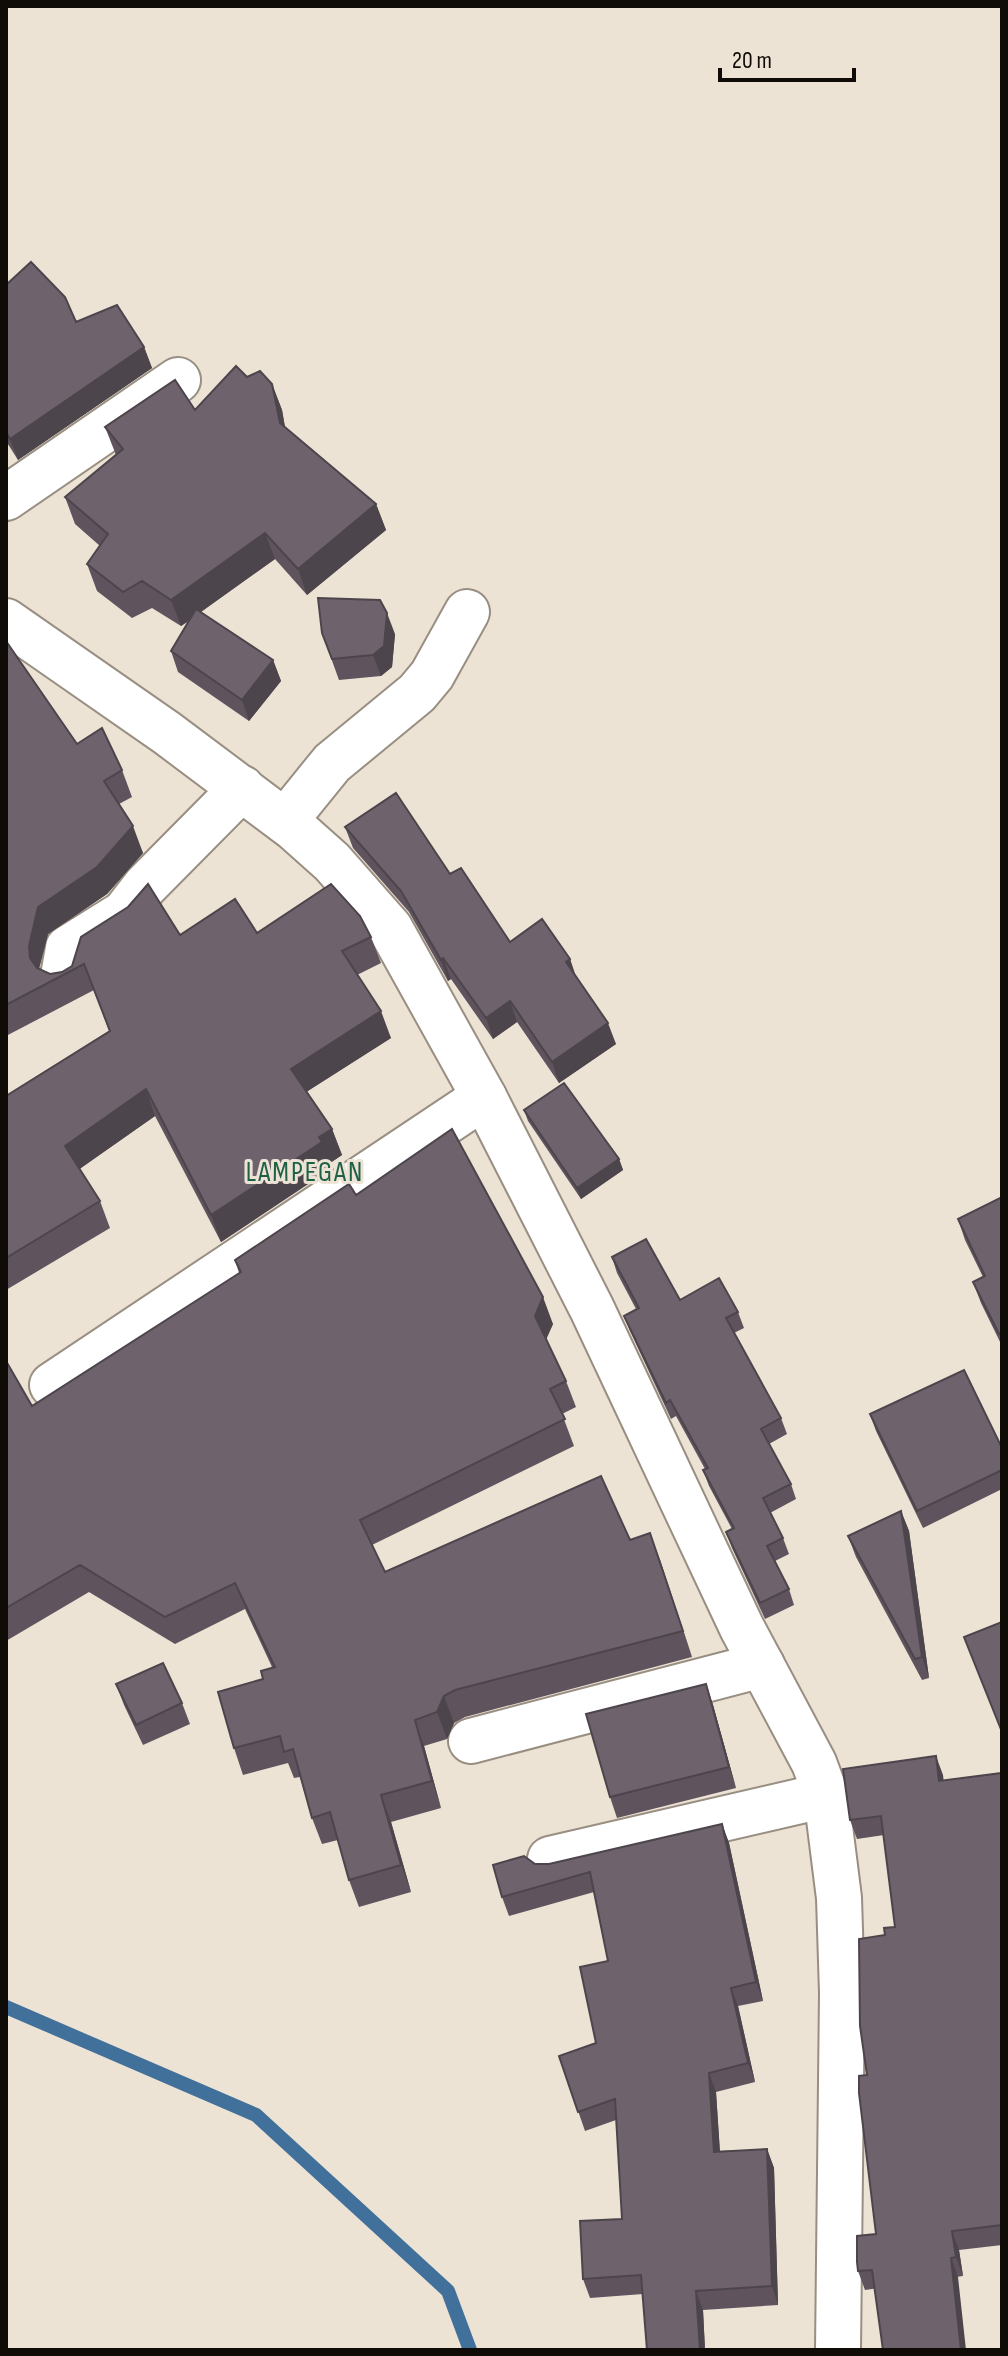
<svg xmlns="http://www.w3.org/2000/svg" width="1008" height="2356" viewBox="0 0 1008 2356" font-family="'Sofia Sans Condensed',sans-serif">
	<rect width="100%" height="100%" fill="#ede3d5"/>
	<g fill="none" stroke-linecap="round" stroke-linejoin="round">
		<path stroke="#41709b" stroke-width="14" d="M 6,2007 L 256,2115 L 448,2291 L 470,2350"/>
		<defs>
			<path id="street" d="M 6,498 L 178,380
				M 285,821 L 332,763 L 417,693 L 432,675 L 467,612
				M 63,976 L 68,948 L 124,913 L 145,886 L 242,788
				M 52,1385 L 484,1097
				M 471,1741 L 762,1665
				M 550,1859 L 826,1795"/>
			<path id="secondary" d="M 6,621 L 167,733 L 295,829 L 332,862 L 390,928 L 484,1097 L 592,1309 L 742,1628 L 814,1763 L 826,1795 L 839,1898 L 842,1993 L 838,2350"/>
		</defs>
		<use href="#street" stroke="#988e81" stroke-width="48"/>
		<use href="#secondary" stroke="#988e81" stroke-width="48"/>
		<use href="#street" stroke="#fff" stroke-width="44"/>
		<use href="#secondary" stroke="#fff" stroke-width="44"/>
	</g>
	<path fill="#5f545e" d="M 6,285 L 76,322 L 144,347 L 152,368 L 18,460 L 6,441 Z
		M 247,377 L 272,384 L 282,410 L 285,428 L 376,504 L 386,530 L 307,595 L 275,559 L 201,612 L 273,660 L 281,681 L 249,721 L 178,672 L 171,651 L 189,621 L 181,626 L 152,608 L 132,618 L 97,591 L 87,564 L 100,546 L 75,524 L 65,497 L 116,455 L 105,427 L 195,410 Z
		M 322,633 L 395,634 L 392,667 L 381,676 L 339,680 Z
		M 6,641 L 77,744 L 122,770 L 132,797 L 119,804 L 143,853 L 107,894 L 48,934 L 39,969 L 50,974 L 62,972 L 72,966 L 180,935 L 257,933 L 371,937 L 381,963 L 357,975 L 391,1038 L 306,1092 L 332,1129 L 342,1155 L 330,1163 L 332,1168 L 221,1242 L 155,1116 L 79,1169 L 100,1201 L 110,1228 L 6,1290 L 6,1096 L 109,1031 L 94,990 L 6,1036 Z
		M 345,827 L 450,874 L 510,942 L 570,959 L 576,977 L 616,1044 L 559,1083 L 517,1022 L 493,1039 L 451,979 L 448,981 L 409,912 L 353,848 Z
		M 524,1110 L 619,1159 L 623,1170 L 581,1199 L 528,1121 Z
		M 356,1195 L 553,1324 L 546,1339 L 566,1381 L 576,1407 L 562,1414 L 574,1446 L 372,1545 L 385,1572 L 630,1540 L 660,1560 L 692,1657 L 465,1717 L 454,1723 L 447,1739 L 424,1746 L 441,1808 L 391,1822 L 411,1892 L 359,1907 L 349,1880 L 338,1840 L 322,1844 L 312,1818 L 300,1777 L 294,1778 L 288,1763 L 243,1775 L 234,1748 L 263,1679 L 272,1667 L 245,1609 L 175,1644 L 89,1592 L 6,1641 L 6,1361 L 32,1406 L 239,1273 L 235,1260 Z
		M 1002,1197 L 1002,1346 L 981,1303 L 973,1282 L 983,1277 L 965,1240 L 958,1219 Z
		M 612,1257 L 680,1300 L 738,1312 L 744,1328 L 734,1333 L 781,1418 L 787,1434 L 769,1444 L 791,1484 L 796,1499 L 770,1513 L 783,1538 L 789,1554 L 775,1561 L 789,1589 L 794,1605 L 765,1619 L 732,1548 L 726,1532 L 732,1529 L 709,1486 L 703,1470 L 705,1469 L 676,1416 L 671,1419 L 630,1331 L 624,1316 L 636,1309 L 617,1273 Z
		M 870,1414 L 1002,1448 L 1002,1489 L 923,1528 L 876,1431 Z
		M 901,1511 L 909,1531 L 929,1678 L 922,1680 L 856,1557 L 848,1536 Z
		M 116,1684 L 182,1703 L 190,1724 L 143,1745 L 124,1705 Z
		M 706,1684 L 713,1705 L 736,1788 L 617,1818 L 610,1797 Z
		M 936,1756 L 943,1781 L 1002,1774 L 1002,2245 L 959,2250 L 963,2276 L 865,2290 L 858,2271 L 876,2234 L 867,2075 L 885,1935 L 895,1927 L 884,1835 L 857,1839 L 850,1820 Z
		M 722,1824 L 729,1843 L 763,2001 L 738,2006 L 755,2082 L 716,2092 L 720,2151 L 767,2149 L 774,2168 L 778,2305 L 703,2310 L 705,2350 L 647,2350 L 643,2294 L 590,2298 L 583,2279 L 622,2219 L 616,2120 L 585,2131 L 559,2056 L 596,2043 L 608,1961 L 594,1892 L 509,1916 L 502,1897 L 535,1864 L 549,1864 Z"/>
	<path fill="#4d454c" d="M 144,347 L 152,368 L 18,460 L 10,439 Z
		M 272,384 L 282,410 L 289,449 L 280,423 Z
		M 376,504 L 386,530 L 307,595 L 298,569 Z
		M 265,533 L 275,559 L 181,626 L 171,600 Z
		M 387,613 L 395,634 L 392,667 L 381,676 L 373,655 Z
		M 273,660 L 281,681 L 249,721 L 242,700 Z
		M 133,826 L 143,853 L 107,894 L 48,934 L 38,972 L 30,958 L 29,946 L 38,907 Z
		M 443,958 L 451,979 L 448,981 L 441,960 Z
		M 570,959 L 577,980 L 566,962 Z
		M 510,1001 L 517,1022 L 493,1039 L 486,1018 Z
		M 381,1011 L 391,1038 L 300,1096 L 291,1069 Z
		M 608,1023 L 616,1044 L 559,1083 L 552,1062 Z
		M 146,1089 L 155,1116 L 74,1173 L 65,1146 Z
		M 332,1129 L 342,1155 L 330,1163 L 332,1168 L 221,1242 L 211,1215 Z
		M 619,1159 L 623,1170 L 581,1199 L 577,1188 Z
		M 543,1297 L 553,1324 L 545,1342 L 535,1316 Z
		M 901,1511 L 909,1531 L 929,1678 L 922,1657 Z
		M 650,1533 L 660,1560 L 692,1657 L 683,1631 Z
		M 706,1684 L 713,1705 L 736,1788 L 729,1767 Z
		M 444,1696 L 454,1723 L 447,1739 L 437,1712 Z
		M 415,1720 L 424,1746 L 441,1808 L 432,1781 Z
		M 936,1756 L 943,1775 L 946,1800 L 939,1781 Z
		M 381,1795 L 391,1822 L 411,1892 L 401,1865 Z
		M 722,1824 L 729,1843 L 763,2001 L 756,1982 Z
		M 731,1988 L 738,2006 L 755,2082 L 748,2063 Z
		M 709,2073 L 716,2092 L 721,2171 L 714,2152 Z
		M 767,2149 L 774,2168 L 778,2305 L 772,2286 Z
		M 952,2231 L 959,2250 L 963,2276 L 956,2257 Z
		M 951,2258 L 958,2277 L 966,2350 L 961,2350 Z
		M 696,2291 L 703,2310 L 705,2350 L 700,2350 Z"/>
	<path fill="#6e626d" stroke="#4d454c" stroke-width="2" d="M 31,262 L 65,297 L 76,322 L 117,305 L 144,347 L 10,439 L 6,432 L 6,285 Z
		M 236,366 L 247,377 L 260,371 L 272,384 L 280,423 L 376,504 L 298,569 L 265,533 L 171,600 L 142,581 L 123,592 L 87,564 L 108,534 L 65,497 L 123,449 L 105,427 L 175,380 L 195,410 Z
		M 318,598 L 380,600 L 387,613 L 384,646 L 373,655 L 332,659 L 322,633 Z
		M 196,609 L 273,660 L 242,700 L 171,651 Z
		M 6,641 L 77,744 L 102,728 L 122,770 L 104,781 L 133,826 L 97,867 L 38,907 L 29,946 L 30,958 L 37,968 L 50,974 L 62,972 L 72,966 L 81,937 L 128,907 L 148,884 L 180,935 L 235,899 L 257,933 L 331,884 L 360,916 L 371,937 L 342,951 L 381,1011 L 291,1069 L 332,1129 L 319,1137 L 322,1142 L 211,1215 L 146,1089 L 65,1146 L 100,1201 L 6,1258 L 6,1096 L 110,1031 L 84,964 L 6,1005 Z
		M 396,793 L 450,874 L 461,868 L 510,942 L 542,919 L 570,959 L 566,962 L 608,1023 L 552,1062 L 510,1001 L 486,1018 L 443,958 L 441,960 L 401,891 L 345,827 Z
		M 564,1083 L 619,1159 L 577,1188 L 524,1110 Z
		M 452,1129 L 543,1297 L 535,1316 L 566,1381 L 550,1389 L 565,1419 L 360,1520 L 385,1572 L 601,1476 L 630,1540 L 650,1533 L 683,1631 L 455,1690 L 444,1696 L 437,1712 L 415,1720 L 432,1781 L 381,1795 L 401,1865 L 349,1880 L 330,1812 L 312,1818 L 293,1749 L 284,1752 L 280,1736 L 234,1748 L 218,1692 L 263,1679 L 261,1671 L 275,1667 L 235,1583 L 165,1617 L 80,1565 L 6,1608 L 6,1361 L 32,1406 L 241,1272 L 235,1260 L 349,1184 L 356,1195 Z
		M 1002,1197 L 1002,1332 L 999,1334 L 973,1282 L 985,1276 L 958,1219 Z
		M 646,1239 L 680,1300 L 719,1278 L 738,1312 L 726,1318 L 781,1418 L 761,1429 L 791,1484 L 763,1498 L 783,1538 L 767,1546 L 789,1589 L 760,1603 L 726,1532 L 734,1528 L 703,1470 L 708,1468 L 670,1400 L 666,1403 L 624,1316 L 639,1308 L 612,1257 Z
		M 964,1370 L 1002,1448 L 1002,1470 L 917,1511 L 870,1414 Z
		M 901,1511 L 922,1657 L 915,1659 L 848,1536 Z
		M 1002,1622 L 1002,1732 L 964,1637 Z
		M 163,1663 L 182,1703 L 136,1725 L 116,1684 Z
		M 706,1684 L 729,1767 L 610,1797 L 586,1714 Z
		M 936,1756 L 939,1781 L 1002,1773 L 1002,2225 L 952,2231 L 956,2257 L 951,2258 L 961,2350 L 883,2350 L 872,2270 L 858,2271 L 857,2262 L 857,2236 L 876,2234 L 859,2093 L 859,2076 L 867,2075 L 860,2026 L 859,1939 L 885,1935 L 884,1928 L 895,1927 L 881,1816 L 850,1820 L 843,1769 Z
		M 722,1824 L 756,1982 L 731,1988 L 748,2063 L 709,2073 L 714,2152 L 767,2149 L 772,2286 L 696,2291 L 700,2350 L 647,2350 L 641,2275 L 583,2279 L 580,2221 L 622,2219 L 615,2099 L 578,2112 L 559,2056 L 596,2043 L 580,1967 L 608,1961 L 590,1872 L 502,1897 L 493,1865 L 524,1856 L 535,1864 L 549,1864 Z"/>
	<g text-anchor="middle" stroke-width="6" stroke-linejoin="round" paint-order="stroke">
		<g font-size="28" letter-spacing="2" fill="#1d6046" stroke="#ede3d5">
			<text x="305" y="1181">LAMPEGAN</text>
		</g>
	</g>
	<rect width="1008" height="2356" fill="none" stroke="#0f0b07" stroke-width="16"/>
	<path d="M720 68v12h134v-12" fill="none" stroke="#0f0b07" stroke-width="4"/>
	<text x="732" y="68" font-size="24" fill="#0f0b07" stroke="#ede3d5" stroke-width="6" paint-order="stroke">20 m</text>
</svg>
